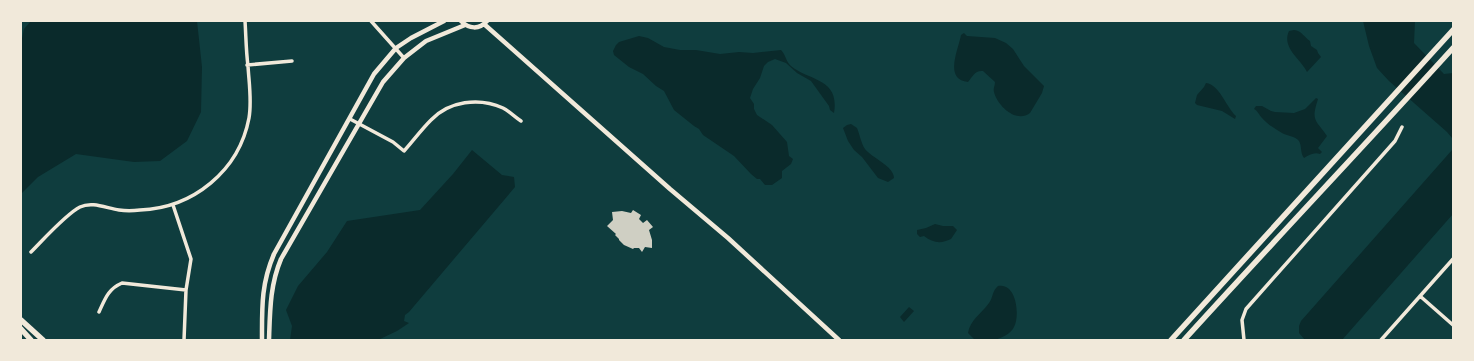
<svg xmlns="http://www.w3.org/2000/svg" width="1474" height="361" viewBox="0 0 1474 361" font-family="'Zilla Slab',serif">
	<rect width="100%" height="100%" fill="#0f3d3e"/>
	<path fill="#0a2a2b" d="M 31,21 L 197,21 L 202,67 L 201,112 L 187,141 L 160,161 L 134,162 L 76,154 L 38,177 L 21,194 L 21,43 L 24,29 Z
		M 1363,21 L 1415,21 L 1414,43 L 1444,74 L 1453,73 L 1453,143 L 1452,138 L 1447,132 L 1389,81 L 1377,68 L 1369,46 Z
		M 1294,30 C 1302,31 1304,37 1310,41 L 1311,46 L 1317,50 L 1318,53 L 1321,57 L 1307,72 C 1302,60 1281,48 1289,31 Z
		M 964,33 L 967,36 L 995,38 L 1006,43 L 1013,49 L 1024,66 L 1044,86 L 1042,93 L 1030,113 C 1016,124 997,105 994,92 C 993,88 995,86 995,82 L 983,71 C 975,70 973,76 968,82 C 943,80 959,48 961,35 Z
		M 639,36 L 648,38 L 664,47 L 680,50 L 696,50 L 720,54 L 739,52 L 753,53 L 781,50 C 786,55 786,62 791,66 C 809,81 840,78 834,113 L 830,110 L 829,106 L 811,81 L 797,73 L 786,63 L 775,59 L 768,62 L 764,66 L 760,78 L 753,89 L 750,98 L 754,104 L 754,109 L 757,115 L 772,125 L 787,142 L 789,156 L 793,159 L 791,164 L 782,171 L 782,178 L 772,185 L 765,185 L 760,179 L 757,179 L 751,174 L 734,156 L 703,135 L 699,129 L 694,126 L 674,110 L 664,91 L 656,86 L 643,74 L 629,67 L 614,55 L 613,51 L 616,45 L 619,42 Z
		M 1206,83 C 1220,85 1226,107 1236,116 L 1235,119 L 1222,111 L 1197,105 L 1195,103 L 1197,95 L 1204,87 Z
		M 1316,98 L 1318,99 C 1311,121 1315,119 1327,136 L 1318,148 L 1322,152 L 1320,154 C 1314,152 1309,155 1304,158 C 1300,153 1302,146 1299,141 C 1295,136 1287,136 1282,133 C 1275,129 1267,124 1262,118 C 1259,115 1258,111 1254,109 L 1256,106 L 1262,106 L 1271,111 L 1275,112 L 1294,113 L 1305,109 Z
		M 851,124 L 857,128 C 860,135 861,143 865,149 C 872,158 894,166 894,178 L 888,182 L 878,178 L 862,157 L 854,150 L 848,141 L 843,128 L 847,125 Z
		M 1453,145 L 1453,214 L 1342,340 L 1305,340 L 1299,333 L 1299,326 L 1301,321 L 1452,150 Z
		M 472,150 L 502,175 L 514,177 L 515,187 L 409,312 L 405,315 L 404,321 L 409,323 L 397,331 L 378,340 L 290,340 L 292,326 L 286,310 L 298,286 L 327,252 L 347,221 L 420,210 L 453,174 Z
		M 935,224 L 943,226 L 953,226 L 957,230 L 951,239 C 941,244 933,243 924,236 L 920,237 L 917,234 L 917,230 L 926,228 Z
		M 998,286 C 1017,282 1020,317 1014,327 C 1011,334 1000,339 993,340 C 987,341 981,340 975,340 L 968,333 C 970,320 981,314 989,303 C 993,298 992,291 998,286 Z
		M 909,307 L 914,311 L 904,322 L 900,317 Z"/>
	<path fill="#cfcfc3" d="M 633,210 L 641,215 L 639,219 L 643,223 L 647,220 L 653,227 L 649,230 L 652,240 L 652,248 L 645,247 L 642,252 L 639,248 L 634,248 L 633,249 L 624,245 L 619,240 L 619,239 L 615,235 L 616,234 L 607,226 L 613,220 L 612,212 L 622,211 L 631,213 Z"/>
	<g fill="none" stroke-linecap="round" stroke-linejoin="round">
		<path stroke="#f1e9da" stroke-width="3.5" d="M 371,21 L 404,58
			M 247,65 L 292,61
			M 350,119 L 393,142 L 404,151 C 413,141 421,130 431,120 C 449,101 479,97 503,108 C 509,111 515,117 521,121
			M 173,205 L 191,259 L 186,290 L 184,340
			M 31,252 C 43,240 66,214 80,207 C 92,201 106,208 119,210 C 125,211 133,211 140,210 C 193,208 239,171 249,118 C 252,101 249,83 248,66 C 246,51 246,36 245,21
			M 1420,296 L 1453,325
			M 99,312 C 105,299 108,289 122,283 L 186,290
			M 1244,340 L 1242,320 L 1246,309 L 1395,141 L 1402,127
			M 1381,340 L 1453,259"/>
		<path stroke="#f1e9da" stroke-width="4.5" d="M 461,21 C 469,29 479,30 487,21
			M 484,24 L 670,189 L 728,238 L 839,340
			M 262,340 C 262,308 261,284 274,254 L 374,74 L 396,48 L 411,38 L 444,21
			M 269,340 C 270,311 270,285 281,259 L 383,82 L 404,58 L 426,41 L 465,25"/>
		<path stroke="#f1e9da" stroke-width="5.5" d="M 21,320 L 43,340
			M 21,329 L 31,340
			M 1171,340 L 1453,30
			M 1184,340 C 1273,242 1364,146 1453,48"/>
	</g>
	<rect width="1474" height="361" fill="none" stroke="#f1e9da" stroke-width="44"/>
</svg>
